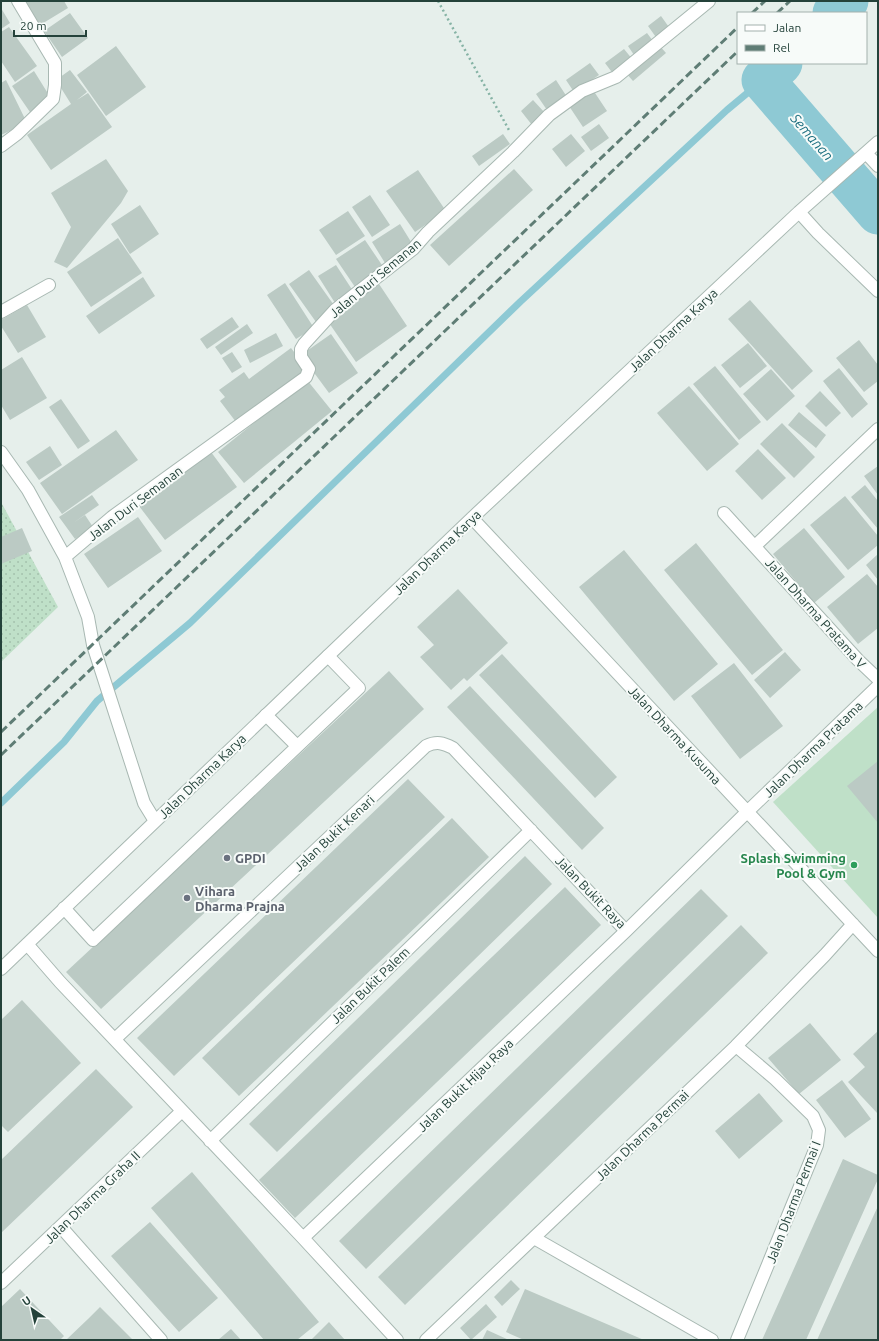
<svg xmlns="http://www.w3.org/2000/svg" width="879" height="1341" viewBox="0 0 879 1341" font-family="Ubuntu,sans-serif">
	<defs>
		<pattern id="grass-dots" width="8" height="8" patternUnits="userSpaceOnUse"><rect width="8" height="8" fill="#bfe0c8"/><path d="M2 2h.1M6 6h.1" fill="none" stroke="#a4c1ad" stroke-width="1.8" stroke-linecap="round"/></pattern>
	</defs>
	<rect width="100%" height="100%" fill="#e6efeb"/>
	<path fill="url(#grass-dots)" d="M 1,502 L 58,607 L 1,662 Z"/>
	<path fill="#bfe0c8" d="M 878,707 L 878,918 L 773,802 Z"/>
	<g fill="none" stroke-linecap="round" stroke-linejoin="round">
		<path stroke="#8ec9d4" stroke-width="7" d="M 1,803 L 64,742 L 97,701 L 190,623 L 520,302 L 727,110 L 763,80"/>
		<path stroke="#8ec9d4" stroke-width="43" d="M 834,13 L 847,1
			M 781,63 L 763,80 L 878,213"/>
	</g>
	<path fill="#bbcac4" d="M 24,1 L 64,1 L 68,8 L 40,25 Z
		M 1,8 L 10,23 L 1,29 Z
		M 70,13 L 88,38 L 62,57 L 44,31 Z
		M 661,16 L 671,30 L 658,40 L 648,26 Z
		M 9,27 L 37,66 L 15,82 L 1,61 L 1,32 Z
		M 647,33 L 656,45 L 636,58 L 628,46 Z
		M 659,45 L 666,53 L 633,81 L 626,73 Z
		M 116,46 L 146,87 L 106,116 L 77,75 Z
		M 624,49 L 633,60 L 614,75 L 605,63 Z
		M 590,63 L 599,75 L 574,92 L 566,80 Z
		M 70,70 L 87,92 L 77,100 L 88,93 L 112,127 L 51,170 L 27,135 L 71,104 L 56,80 Z
		M 34,71 L 52,100 L 32,115 L 12,86 Z
		M 6,80 L 27,123 L 1,135 L 1,83 Z
		M 556,80 L 567,97 L 547,110 L 536,94 Z
		M 593,90 L 607,111 L 583,127 L 569,106 Z
		M 533,100 L 545,113 L 532,125 L 521,111 Z
		M 599,124 L 609,138 L 591,151 L 581,137 Z
		M 503,134 L 510,144 L 479,166 L 472,156 Z
		M 571,134 L 585,151 L 566,167 L 552,149 Z
		M 106,159 L 128,191 L 121,203 L 67,268 L 54,262 L 71,227 L 51,193 Z
		M 514,169 L 533,190 L 449,266 L 430,245 Z
		M 418,170 L 446,211 L 415,232 L 386,191 Z
		M 370,195 L 390,225 L 372,237 L 352,207 Z
		M 140,205 L 159,234 L 130,254 L 111,224 Z
		M 348,211 L 365,236 L 336,255 L 319,230 Z
		M 400,224 L 413,245 L 385,263 L 372,242 Z
		M 118,238 L 142,273 L 91,307 L 67,272 Z
		M 365,240 L 384,268 L 355,287 L 336,259 Z
		M 336,265 L 353,291 L 335,303 L 318,276 Z
		M 309,270 L 336,308 L 316,322 L 289,284 Z
		M 143,277 L 155,296 L 99,334 L 86,316 Z
		M 285,283 L 314,328 L 296,339 L 267,295 Z
		M 379,284 L 407,326 L 356,362 L 327,320 Z
		M 750,300 L 813,371 L 792,390 L 728,319 Z
		M 27,305 L 46,337 L 18,353 L 1,326 L 1,320 Z
		M 232,317 L 239,327 L 207,349 L 200,339 Z
		M 247,324 L 253,333 L 221,355 L 215,347 Z
		M 276,333 L 283,346 L 250,363 L 244,350 Z
		M 331,334 L 358,373 L 329,393 L 301,355 Z
		M 859,340 L 878,365 L 878,381 L 864,392 L 836,358 Z
		M 748,343 L 767,366 L 740,388 L 721,365 Z
		M 291,348 L 307,369 L 236,422 L 220,401 L 225,397 L 219,390 L 244,372 L 249,379 Z
		M 232,352 L 242,367 L 232,373 L 222,358 Z
		M 22,357 L 47,398 L 10,420 L 1,405 L 1,370 Z
		M 715,366 L 761,422 L 739,440 L 693,384 Z
		M 839,368 L 868,404 L 852,418 L 823,381 Z
		M 771,369 L 795,396 L 767,421 L 743,394 Z
		M 307,380 L 332,411 L 244,483 L 218,452 Z
		M 689,386 L 739,444 L 707,471 L 657,413 Z
		M 820,391 L 841,413 L 826,427 L 805,406 Z
		M 61,399 L 90,441 L 78,449 L 49,407 Z
		M 799,412 L 826,435 L 816,448 L 788,425 Z
		M 782,423 L 815,457 L 794,478 L 760,444 Z
		M 116,430 L 138,460 L 62,514 L 40,483 Z
		M 50,446 L 62,465 L 39,480 L 26,462 Z
		M 758,449 L 786,478 L 762,500 L 735,471 Z
		M 211,452 L 237,487 L 165,540 L 139,506 Z
		M 878,466 L 878,495 L 864,476 Z
		M 865,485 L 878,501 L 878,529 L 851,497 Z
		M 92,495 L 99,505 L 73,523 L 85,515 L 93,527 L 75,539 L 59,517 Z
		M 845,496 L 878,536 L 878,545 L 848,570 L 810,525 Z
		M 138,517 L 162,551 L 108,588 L 84,554 Z
		M 22,528 L 32,551 L 1,564 L 1,537 Z
		M 804,528 L 845,577 L 814,603 L 773,554 Z
		M 696,543 L 783,650 L 752,675 L 664,570 Z
		M 624,550 L 718,664 L 674,701 L 579,587 Z
		M 878,554 L 878,580 L 866,565 Z
		M 867,574 L 878,587 L 878,628 L 858,644 L 827,607 Z
		M 458,589 L 508,643 L 467,681 L 464,678 L 451,690 L 420,657 L 434,645 L 417,627 Z
		M 785,652 L 801,670 L 770,698 L 754,680 Z
		M 502,654 L 617,777 L 595,798 L 479,675 Z
		M 734,663 L 783,726 L 740,759 L 691,696 Z
		M 389,671 L 424,709 L 101,1009 L 66,972 Z
		M 470,686 L 604,828 L 582,850 L 447,707 Z
		M 878,761 L 878,823 L 847,786 Z
		M 408,779 L 445,817 L 174,1076 L 137,1038 Z
		M 452,818 L 489,857 L 239,1096 L 202,1058 Z
		M 525,856 L 552,884 L 277,1152 L 249,1124 Z
		M 565,887 L 601,925 L 295,1218 L 259,1180 Z
		M 701,889 L 728,916 L 366,1269 L 339,1241 Z
		M 741,925 L 768,953 L 405,1305 L 378,1277 Z
		M 22,1000 L 81,1063 L 8,1132 L 1,1125 L 1,1020 Z
		M 810,1023 L 841,1060 L 799,1094 L 768,1058 Z
		M 878,1031 L 878,1114 L 848,1082 L 865,1067 L 853,1054 Z
		M 96,1069 L 133,1107 L 1,1233 L 1,1160 Z
		M 842,1080 L 871,1119 L 845,1138 L 816,1100 Z
		M 759,1093 L 783,1121 L 739,1159 L 715,1131 Z
		M 843,1159 L 878,1175 L 878,1179 L 806,1340 L 762,1340 Z
		M 192,1172 L 319,1322 L 297,1340 L 264,1340 L 151,1208 Z
		M 878,1206 L 878,1340 L 817,1340 L 856,1254 Z
		M 150,1222 L 218,1298 L 179,1332 L 111,1256 Z
		M 511,1280 L 520,1289 L 502,1306 L 494,1297 Z
		M 20,1289 L 64,1336 L 60,1340 L 1,1340 L 1,1307 Z
		M 525,1289 L 644,1340 L 524,1340 L 506,1332 Z
		M 486,1304 L 497,1317 L 471,1340 L 460,1328 Z
		M 100,1307 L 133,1340 L 66,1340 L 88,1319 Z
		M 329,1322 L 345,1340 L 311,1340 Z
		M 231,1329 L 241,1340 L 218,1340 Z
		M 487,1330 L 509,1340 L 482,1340 Z"/>
	<g fill="none" stroke-linecap="round" stroke-linejoin="round">
		<defs>
			<path id="service" d="M 266,715 L 297,746
				M 64,908 L 93,940 L 359,688 L 328,656"/>
			<path id="minor" d="M 1,146 L 17,134 L 53,99 L 55,85 L 55,63 L 18,1
				M 866,153 L 878,166
				M 799,212 L 818,233 L 878,291
				M 1,312 L 49,285
				M 1,452 L 28,490 L 65,557 L 88,617 L 93,645 L 144,803 L 155,821
				M 724,513 L 858,660 L 878,679
				M 472,518 L 878,951
				M 755,546 L 878,429
				M 65,557 L 112,517 L 306,377 L 309,369 L 301,357 L 301,349 L 304,344 L 335,310 L 413,249 L 428,232 L 513,152 L 549,115 L 582,91 L 616,77 L 709,1
				M 27,944 L 60,982 L 303,1238 L 397,1340
				M 1,969 L 472,518 L 799,212 L 878,142
				M 115,1039 L 426,746 C 437,741 443,743 453,748 L 626,931
				M 736,1046 L 775,1079 L 813,1116 L 819,1130 L 817,1145 L 737,1340
				M 210,1141 L 531,830
				M 61,1227 L 161,1340
				M 303,1238 L 626,931 L 747,812 L 878,686
				M 534,1238 L 712,1340
				M 1,1283 L 182,1111
				M 426,1340 L 736,1046 L 825,955 L 853,924"/>
		</defs>
		<use href="#service" stroke="#a8b8b2" stroke-width="14"/>
		<use href="#minor" stroke="#a8b8b2" stroke-width="14"/>
		<path stroke="#86b3a5" stroke-width="2.5" stroke-dasharray="2 3" stroke-linecap="butt" d="M 438,1 L 509,130"/>
		<use href="#service" stroke="#fff" stroke-width="12"/>
		<use href="#minor" stroke="#fff" stroke-width="12"/>
		<path stroke="#5f7d75" stroke-width="3" stroke-dasharray="8 4" stroke-linecap="butt" d="M 752,13 L 765,1
			M 777,13 L 790,1
			M 1,732 L 738,27
			M 1,755 L 738,51"/>
	</g>
	<g fill="#6b7280" stroke="#f7fbf9" stroke-width="1.5">
		<circle cx="227" cy="858" r="4"/>
		<circle cx="187" cy="898" r="4"/>
	</g>
	<circle fill="#2e9e5b" stroke="#f7fbf9" stroke-width="1.5" cx="854" cy="865" r="4"/>
	<g text-anchor="middle" stroke-width="4" stroke-linejoin="round" paint-order="stroke">
		<g font-size="13" fill="#24423a" stroke="#f7fbf9">
			<text transform="translate(375 278) rotate(-40)" y="5">Jalan Duri Semanan</text>
			<text transform="translate(673 330) rotate(-43)" y="5">Jalan Dharma Karya</text>
			<text transform="translate(135 503) rotate(-37)" y="5">Jalan Duri Semanan</text>
			<text transform="translate(437 552) rotate(-44)" y="5">Jalan Dharma Karya</text>
			<text transform="translate(816 613) rotate(48)" y="5">Jalan Dharma Pratama V</text>
			<text transform="translate(675 735) rotate(47)" y="5">Jalan Dharma Kusuma</text>
			<text transform="translate(813 749) rotate(-44)" y="5">Jalan Dharma Pratama</text>
			<text transform="translate(202 776) rotate(-44)" y="5">Jalan Dharma Karya</text>
			<text transform="translate(334 833) rotate(-43)" y="5">Jalan Bukit Kenari</text>
			<text transform="translate(591 892) rotate(46)" y="5">Jalan Bukit Raya</text>
			<text transform="translate(370 985) rotate(-44)" y="5">Jalan Bukit Palem</text>
			<text transform="translate(465 1085) rotate(-44)" y="5">Jalan Bukit Hijau Raya</text>
			<text transform="translate(642 1135) rotate(-44)" y="5">Jalan Dharma Permai</text>
			<text transform="translate(92 1197) rotate(-44)" y="5">Jalan Dharma Graha II</text>
			<text transform="translate(793 1202) rotate(-69)" y="5">Jalan Dharma Permai I</text>
		</g>
		<g font-size="13" font-weight="bold" fill="#5b616d" stroke="#f7fbf9" text-anchor="start">
			<text x="235" y="863">GPDI</text>
			<text x="195" y="896">Vihara<tspan x="195" dy="15">Dharma Prajna</tspan></text>
		</g>
		<g font-size="13" font-weight="bold" fill="#27864d" stroke="#f7fbf9" text-anchor="end">
			<text x="846" y="863">Splash Swimming<tspan x="846" dy="15">Pool &amp; Gym</tspan></text>
		</g>
		<g font-size="14" font-style="italic" fill="#1c6f80" stroke="#f7fbf9">
			<text transform="translate(812 137) rotate(49)" y="5">Semanan</text>
		</g>
	</g>
	<rect width="879" height="1341" fill="none" stroke="#24423a" stroke-width="4"/>
	<rect x="737" y="12" width="130" height="52" fill="#f7fbf9" stroke="#a3b1ad"/>
	<rect x="745" y="25" width="20" height="6" fill="#ffffff" stroke="#a3b1ad"/>
	<text x="773" y="32" font-size="12" fill="#24423a">Jalan</text>
	<rect x="745" y="45" width="20" height="6" fill="#5f7d75" stroke="#a3b1ad"/>
	<text x="773" y="52" font-size="12" fill="#24423a">Rel</text>
	<g transform="translate(32 1309) rotate(326)" stroke="#f7fbf9" stroke-width="3" paint-order="stroke">
	<path d="M0-3L7 15L0 10L-7 15Z" fill="#24423a"/>
	<text y="-6" font-size="11" font-weight="bold" text-anchor="middle" fill="#24423a">U</text>
	</g>
	<path d="M14 30v6h72v-6" fill="none" stroke="#24423a" stroke-width="2"/>
	<text x="20" y="30" font-size="12" fill="#24423a" stroke="#f7fbf9" stroke-width="3" paint-order="stroke">20 m</text>
</svg>
